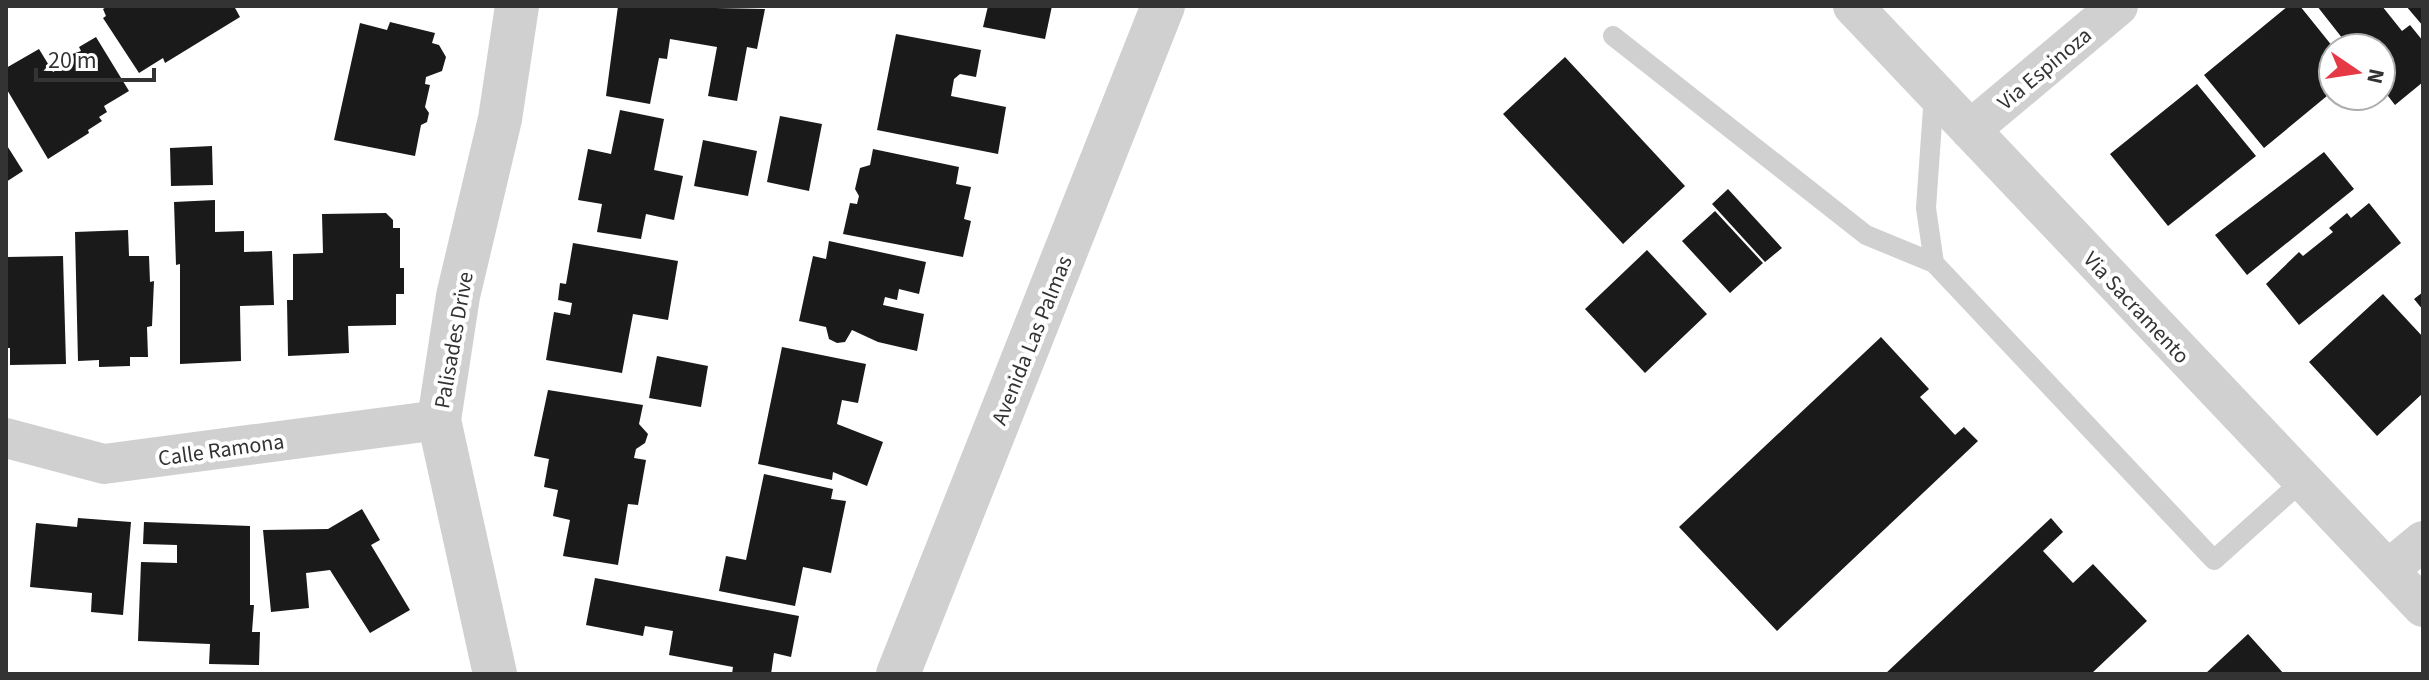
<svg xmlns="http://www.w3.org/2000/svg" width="2429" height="680" viewBox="0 0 2429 680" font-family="'Source Sans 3',sans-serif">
	<rect width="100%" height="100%" fill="#fff"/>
	<path fill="#1a1a1a" d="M 108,6 L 234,6 L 240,17 L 165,63 L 163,58 L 139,73 L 103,18 L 106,16 L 103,9 Z
		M 618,6 L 765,9 L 757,49 L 747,47 L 737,101 L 708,96 L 717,47 L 670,39 L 667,59 L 659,58 L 650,104 L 606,96 Z
		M 988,6 L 1052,6 L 1045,39 L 983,27 Z
		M 2288,6 L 2300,6 L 2333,47 L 2333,91 L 2264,148 L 2204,75 Z
		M 2317,6 L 2382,6 L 2402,31 L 2410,25 L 2423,41 L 2423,82 L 2395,105 L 2381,87 L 2381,48 L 2350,48 Z
		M 2406,6 L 2423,6 L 2423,26 Z
		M 390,22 L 435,33 L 432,43 L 439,45 L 446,57 L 442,71 L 426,77 L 425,84 L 430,85 L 425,107 L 429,113 L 427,122 L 421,125 L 415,156 L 334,140 L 360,23 L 387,30 Z
		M 896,34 L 981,50 L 976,77 L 960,74 L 954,79 L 951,96 L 1006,107 L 998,154 L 877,130 Z
		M 96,37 L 129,91 L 104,106 L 107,112 L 99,117 L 102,121 L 88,130 L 89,133 L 48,159 L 6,88 L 6,68 L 39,49 L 53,72 L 65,65 L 61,58 L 81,51 L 79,47 Z
		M 1565,57 L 1685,186 L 1623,244 L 1503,114 Z
		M 2197,84 L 2256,156 L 2168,226 L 2110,154 Z
		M 620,110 L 664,119 L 654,170 L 683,176 L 674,220 L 646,214 L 641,239 L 597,232 L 602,204 L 578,200 L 588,149 L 611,154 Z
		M 780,116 L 822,124 L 809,191 L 767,182 Z
		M 703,140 L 757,151 L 748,196 L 694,186 Z
		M 6,144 L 23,171 L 6,182 Z
		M 212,146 L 213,185 L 171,186 L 170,148 Z
		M 873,149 L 959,167 L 956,184 L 971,187 L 964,219 L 971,221 L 963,257 L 843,234 L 850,203 L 857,204 L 859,196 L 855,189 L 860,168 L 870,165 Z
		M 2324,152 L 2354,189 L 2247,275 L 2215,235 Z
		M 1728,189 L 1782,248 L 1765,262 L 1712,204 Z
		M 215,200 L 215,232 L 244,231 L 244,252 L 272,251 L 274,305 L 240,306 L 241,361 L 180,364 L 180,264 L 176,265 L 174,202 Z
		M 2369,203 L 2401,243 L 2299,325 L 2266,284 L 2299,252 L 2303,256 L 2333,232 L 2329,228 L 2347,213 L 2351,218 Z
		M 1715,211 L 1763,263 L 1730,293 L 1682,241 Z
		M 386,213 L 393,220 L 393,228 L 400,228 L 400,268 L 404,268 L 404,294 L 396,294 L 396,325 L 348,326 L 349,353 L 288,356 L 287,300 L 293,300 L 293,254 L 323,253 L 322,214 Z
		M 128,230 L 129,256 L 149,256 L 150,282 L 154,281 L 152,326 L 147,327 L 148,357 L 130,357 L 130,366 L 99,367 L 99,360 L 78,361 L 75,232 Z
		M 829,241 L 926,262 L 919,294 L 899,289 L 897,300 L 885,297 L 883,305 L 924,314 L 917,351 L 878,342 L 852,330 L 845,342 L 837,343 L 829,339 L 826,327 L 799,321 L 813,256 L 826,259 Z
		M 573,243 L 678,261 L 668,320 L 633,314 L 622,373 L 546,360 L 554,312 L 570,315 L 572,303 L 558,300 L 560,283 L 566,284 Z
		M 1647,250 L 1707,314 L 1645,373 L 1585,309 Z
		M 63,256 L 66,364 L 10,365 L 10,348 L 6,348 L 6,257 Z
		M 2423,292 L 2423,310 L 2414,299 Z
		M 2383,294 L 2423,337 L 2423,393 L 2377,436 L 2309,362 Z
		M 1881,337 L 1929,389 L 1920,397 L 1955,435 L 1964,427 L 1978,441 L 1777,631 L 1679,527 Z
		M 782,347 L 866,364 L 858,403 L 842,400 L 837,424 L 883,442 L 867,486 L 833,472 L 832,480 L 758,464 Z
		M 657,356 L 708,366 L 701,407 L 649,398 Z
		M 548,390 L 643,405 L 639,424 L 648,434 L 645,443 L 636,449 L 634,458 L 646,460 L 638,505 L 628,504 L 618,565 L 563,556 L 570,520 L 553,516 L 558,490 L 544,487 L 549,459 L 534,456 Z
		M 764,474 L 833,489 L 831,499 L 846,501 L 831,573 L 803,567 L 795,606 L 719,591 L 726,556 L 746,560 Z
		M 362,509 L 380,540 L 371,545 L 410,610 L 370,633 L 330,570 L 306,573 L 309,608 L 271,612 L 263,530 L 328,529 Z
		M 78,518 L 131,522 L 123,615 L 91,612 L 92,593 L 30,587 L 36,523 L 77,527 Z
		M 2051,518 L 2063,532 L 2043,551 L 2073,583 L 2093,564 L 2147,621 L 2091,674 L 1885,674 Z
		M 144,522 L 250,526 L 250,605 L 254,605 L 252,632 L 260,632 L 259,665 L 209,664 L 210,644 L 138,641 L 141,562 L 177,563 L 177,545 L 143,544 Z
		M 595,578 L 799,616 L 791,657 L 774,653 L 771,674 L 732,674 L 733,667 L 669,655 L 673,631 L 645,626 L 643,636 L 586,625 Z
		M 2248,634 L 2284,674 L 2205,674 Z"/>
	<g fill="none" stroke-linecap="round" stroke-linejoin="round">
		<path stroke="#d0d0d0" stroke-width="20" d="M 1613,36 L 1866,235 L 1934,263
			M 1934,94 L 1926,208 L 1934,263 L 2214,560 L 2302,481"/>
		<path stroke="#d0d0d0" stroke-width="40" d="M 1853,6 L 2423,607
			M 1970,130 L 2118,6
			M 6,438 L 104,464 L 439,420
			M 2388,570 L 2423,541"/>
		<path stroke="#d0d0d0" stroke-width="44" d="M 495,674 L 439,420 L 458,296 L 500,119 L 517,6
			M 898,674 L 1163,6"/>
	</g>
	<g text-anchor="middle" stroke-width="8" stroke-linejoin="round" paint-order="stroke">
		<g font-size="22" fill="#333" stroke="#fff">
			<text transform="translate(2044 68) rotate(-40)" y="8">Via Espinoza</text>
			<text transform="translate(2137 307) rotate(47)" y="8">Via Sacramento</text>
			<text transform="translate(453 340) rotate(-80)" y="8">Palisades Drive</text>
			<text transform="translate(1031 340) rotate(-68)" y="8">Avenida Las Palmas</text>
			<text transform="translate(221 449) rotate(-8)" y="8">Calle Ramona</text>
		</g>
	</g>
	<rect width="2429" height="680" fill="none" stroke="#333333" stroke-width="16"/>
	<g transform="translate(2357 72) rotate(103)"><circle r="38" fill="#ffffff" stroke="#adadad" stroke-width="2"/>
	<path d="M0-6L14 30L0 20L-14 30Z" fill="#e63946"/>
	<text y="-12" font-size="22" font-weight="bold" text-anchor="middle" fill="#333333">N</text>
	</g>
	<path d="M36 68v12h118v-12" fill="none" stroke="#333333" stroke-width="4"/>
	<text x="48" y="68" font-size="24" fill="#333333" stroke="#ffffff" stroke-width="6" paint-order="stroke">20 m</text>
</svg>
